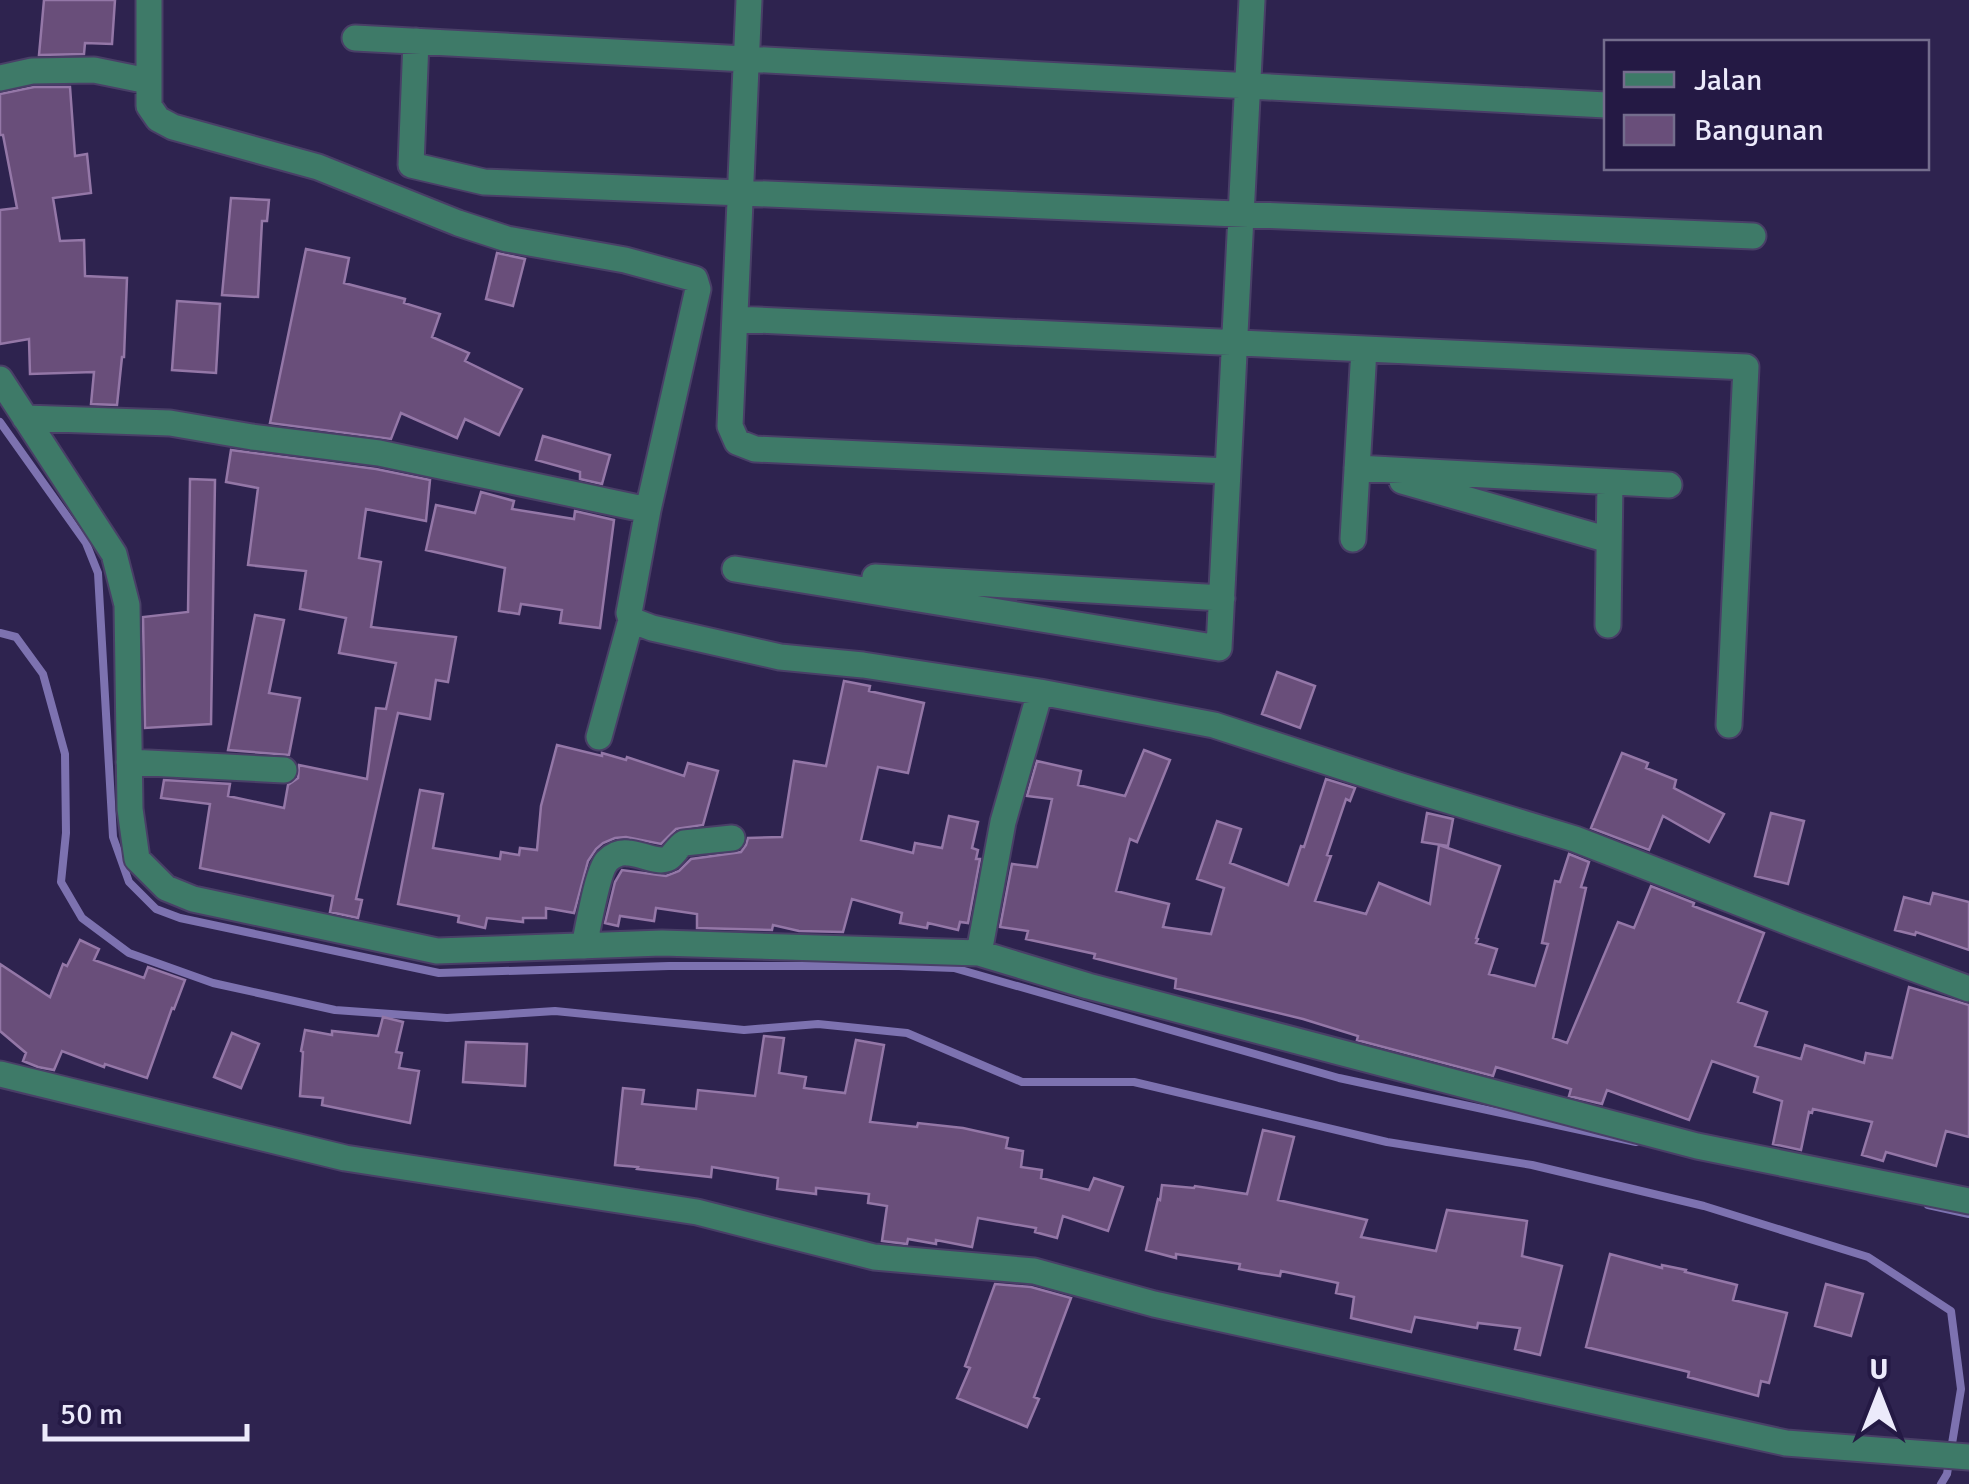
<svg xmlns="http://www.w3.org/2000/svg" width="1969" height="1484" viewBox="0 0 1969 1484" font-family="Signika,sans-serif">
	<rect width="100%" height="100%" fill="#2e234f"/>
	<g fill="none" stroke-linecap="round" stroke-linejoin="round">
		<path stroke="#7d72b0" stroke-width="8" d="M 0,422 L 86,543 L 98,573 L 113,837 L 129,882 L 156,909 L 180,918 L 439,973 L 669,966 L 899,966 L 954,968 L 1339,1078 L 1636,1142
			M 0,633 L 16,637 L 43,674 L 65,754 L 66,833 L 61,882 L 82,918 L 129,953 L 213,983 L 335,1010 L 447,1018 L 555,1011 L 744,1030 L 818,1024 L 907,1033 L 1022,1082 L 1134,1082 L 1387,1142 L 1532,1165 L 1704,1206 L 1868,1257 L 1951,1311 L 1961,1389 L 1947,1474 L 1941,1484
			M 1928,1205 L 1969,1214"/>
	</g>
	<path fill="#694e7a" stroke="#9477a7" stroke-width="2.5" d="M 44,0 L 115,0 L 112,44 L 85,43 L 84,54 L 39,55 Z
		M 34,87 L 70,87 L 75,156 L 87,154 L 91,193 L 53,198 L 60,241 L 84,240 L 85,276 L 127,278 L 124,357 L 122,357 L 117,405 L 91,404 L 94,372 L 30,374 L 29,339 L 0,344 L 0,210 L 17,208 L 3,135 L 0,135 L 0,94 Z
		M 231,198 L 269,200 L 267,221 L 262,221 L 258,297 L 222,295 Z
		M 306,249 L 349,258 L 344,283 L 405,299 L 404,303 L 440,314 L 432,337 L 469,353 L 465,361 L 522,389 L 499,435 L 465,419 L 457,438 L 401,413 L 391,439 L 270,423 Z
		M 497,253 L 525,259 L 513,306 L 486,299 Z
		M 177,301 L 220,304 L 216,373 L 172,370 Z
		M 543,436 L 610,455 L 602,484 L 580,479 L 580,472 L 536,460 Z
		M 231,450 L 376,469 L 430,480 L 426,521 L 366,509 L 359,558 L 381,562 L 371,627 L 456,637 L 448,682 L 436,680 L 430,719 L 398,713 L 356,899 L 362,900 L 358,918 L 330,912 L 333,896 L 200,868 L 210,804 L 161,798 L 164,780 L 230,784 L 228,796 L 284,808 L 288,785 L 298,778 L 299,765 L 367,779 L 376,708 L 386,709 L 396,663 L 339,653 L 346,618 L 300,609 L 306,571 L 248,565 L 258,488 L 226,482 Z
		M 190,479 L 215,480 L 211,724 L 145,728 L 143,617 L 188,612 Z
		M 481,492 L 514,501 L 512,509 L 574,519 L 575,511 L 614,520 L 600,628 L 560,623 L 562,610 L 521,604 L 519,614 L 499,611 L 505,568 L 426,550 L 436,505 L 475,513 Z
		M 255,615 L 284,620 L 269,693 L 300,698 L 289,755 L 228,750 Z
		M 1277,672 L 1315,686 L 1300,728 L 1262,714 Z
		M 844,681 L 870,686 L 869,691 L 924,703 L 908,773 L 878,767 L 861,840 L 913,853 L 915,843 L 942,848 L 949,816 L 978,822 L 972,848 L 978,850 L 976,859 L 980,859 L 968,923 L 960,922 L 958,930 L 928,923 L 927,928 L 900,923 L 902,913 L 852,899 L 843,932 L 799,931 L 773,925 L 772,930 L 697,928 L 697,914 L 656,908 L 654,921 L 620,916 L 618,926 L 605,923 L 615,882 L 622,870 L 666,876 L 679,871 L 691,859 L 741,852 L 746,845 L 748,838 L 782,837 L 794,761 L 826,766 Z
		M 557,745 L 602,756 L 602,753 L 626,760 L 627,757 L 684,776 L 688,763 L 718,771 L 703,825 L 676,829 L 661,844 L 626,837 L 615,838 L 603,843 L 596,849 L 588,861 L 574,913 L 546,908 L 546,918 L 523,918 L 523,922 L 487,918 L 485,928 L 458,922 L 459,916 L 398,904 L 420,790 L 443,794 L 433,848 L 500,859 L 501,852 L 519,855 L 520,848 L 537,850 L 541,806 Z
		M 1144,750 L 1170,760 L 1137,842 L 1130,839 L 1116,891 L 1169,904 L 1163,927 L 1211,934 L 1224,888 L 1197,879 L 1217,821 L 1241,829 L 1230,863 L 1288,885 L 1301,846 L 1304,847 L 1326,779 L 1355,788 L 1350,801 L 1346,799 L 1327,855 L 1331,856 L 1315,901 L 1366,914 L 1379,883 L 1430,904 L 1439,845 L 1500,866 L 1476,938 L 1478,939 L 1476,943 L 1497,949 L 1489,974 L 1535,986 L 1548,944 L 1542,943 L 1555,881 L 1560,882 L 1569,854 L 1589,862 L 1581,887 L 1586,888 L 1553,1038 L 1567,1043 L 1618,922 L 1634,928 L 1651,886 L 1694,903 L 1693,906 L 1764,933 L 1738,1002 L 1767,1012 L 1755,1046 L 1801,1059 L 1805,1045 L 1864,1063 L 1866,1053 L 1892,1058 L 1909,987 L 1969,1005 L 1969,1137 L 1946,1131 L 1936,1166 L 1886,1152 L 1883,1161 L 1862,1155 L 1872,1122 L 1813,1109 L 1812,1113 L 1809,1112 L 1801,1150 L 1773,1144 L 1782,1101 L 1754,1092 L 1758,1077 L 1712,1061 L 1689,1120 L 1607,1090 L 1602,1104 L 1569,1096 L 1571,1089 L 1496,1067 L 1493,1076 L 1357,1040 L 1358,1036 L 1303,1019 L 1175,988 L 1176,979 L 1094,958 L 1095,954 L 1026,939 L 1028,931 L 1000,927 L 1012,864 L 1037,867 L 1052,799 L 1027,796 L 1037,761 L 1081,771 L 1078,785 L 1125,796 Z
		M 1622,753 L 1648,763 L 1646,768 L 1676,780 L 1674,788 L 1724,814 L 1709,842 L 1663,816 L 1649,850 L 1591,828 Z
		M 1427,813 L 1453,819 L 1448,846 L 1422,842 Z
		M 1771,813 L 1804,821 L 1788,884 L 1755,876 Z
		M 1933,893 L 1969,902 L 1969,950 L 1916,932 L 1915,935 L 1895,930 L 1904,897 L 1930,904 Z
		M 80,940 L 99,949 L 94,960 L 144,978 L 148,967 L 185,980 L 174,1009 L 172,1008 L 147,1078 L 105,1064 L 104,1067 L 62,1051 L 54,1070 L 38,1067 L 23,1061 L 26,1053 L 0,1031 L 0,964 L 50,997 L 63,964 L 67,966 Z
		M 383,1017 L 403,1022 L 396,1052 L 402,1053 L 399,1068 L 419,1071 L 410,1123 L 322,1105 L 323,1098 L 300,1096 L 303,1052 L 301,1051 L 305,1030 L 332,1035 L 332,1031 L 378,1036 Z
		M 232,1033 L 259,1044 L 241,1088 L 214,1077 Z
		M 764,1036 L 784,1038 L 779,1073 L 806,1077 L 804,1088 L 845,1093 L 856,1040 L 884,1045 L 870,1122 L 917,1127 L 918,1123 L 963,1128 L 1008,1138 L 1006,1148 L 1023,1151 L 1021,1167 L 1042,1170 L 1041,1178 L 1089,1190 L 1094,1178 L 1123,1187 L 1108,1231 L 1063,1216 L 1057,1238 L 1035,1232 L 1036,1228 L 978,1218 L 972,1247 L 936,1240 L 936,1244 L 908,1239 L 907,1244 L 882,1241 L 887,1206 L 868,1203 L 869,1194 L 816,1188 L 816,1194 L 777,1189 L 778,1178 L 712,1167 L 711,1177 L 637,1169 L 638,1167 L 615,1165 L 623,1088 L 644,1090 L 642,1104 L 696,1109 L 698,1090 L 755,1096 Z
		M 466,1042 L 527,1044 L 525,1086 L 463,1082 Z
		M 1263,1130 L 1294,1137 L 1278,1200 L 1367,1220 L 1361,1237 L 1436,1251 L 1447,1210 L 1527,1221 L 1522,1256 L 1562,1266 L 1540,1355 L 1515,1349 L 1520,1328 L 1478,1323 L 1477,1328 L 1415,1317 L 1411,1332 L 1351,1318 L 1354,1297 L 1336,1293 L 1338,1283 L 1281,1271 L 1280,1276 L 1260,1273 L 1239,1269 L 1240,1264 L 1176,1254 L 1176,1258 L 1146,1250 L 1158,1199 L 1160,1200 L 1162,1185 L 1194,1188 L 1195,1186 L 1247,1194 Z
		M 1610,1254 L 1662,1268 L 1662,1265 L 1686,1270 L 1685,1272 L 1737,1285 L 1733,1300 L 1787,1313 L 1769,1383 L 1761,1381 L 1758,1396 L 1688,1377 L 1689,1372 L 1586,1347 Z
		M 995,1284 L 1031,1287 L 1071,1298 L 1034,1397 L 1039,1399 L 1027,1427 L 957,1398 L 970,1368 L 965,1366 Z
		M 1826,1284 L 1863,1294 L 1851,1336 L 1815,1326 Z"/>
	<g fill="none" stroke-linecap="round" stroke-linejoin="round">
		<defs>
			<path id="minor" d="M 149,0 L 149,106 L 158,119 L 173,127 L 318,167 L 458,223 L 507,239 L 625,260 L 695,279 L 698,289 L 648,510 L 629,613 L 631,620 L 652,628 L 780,657 L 863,665 L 1040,692 L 1214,725 L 1401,786 L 1575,839 L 1796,925 L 1969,989
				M 749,0 L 730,426 L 737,442 L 755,449 L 1228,471
				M 355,38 L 1606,105
				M 416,41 L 411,165 L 484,182 L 1753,236
				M 0,78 L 32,71 L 94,70 L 148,81
				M 735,319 L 1746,367 L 1729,725
				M 0,379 L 114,554 L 127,605 L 130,809 L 137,859 L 166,888 L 193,899 L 437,951 L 662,943 L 979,953 L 1088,986 L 1697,1146 L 1969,1201
				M 25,418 L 170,423 L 252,437 L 379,453 L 648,510
				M 1357,468 L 1669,485
				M 1402,481 L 1609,540
				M 1353,539 L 1364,349
				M 735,569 L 1219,648 L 1252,0
				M 875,577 L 1222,598
				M 1608,625 L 1610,482
				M 599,737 L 631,620
				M 129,762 L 284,770
				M 584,946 C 588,929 597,872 607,861 C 613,855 620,852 628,853 C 639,853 657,863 667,859 C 673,857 677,847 684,843 L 732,838
				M 979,953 L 1003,822 L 1040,692
				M 0,1074 L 345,1158 L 697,1212 L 874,1257 L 1034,1271 L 1154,1304 L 1786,1443 L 1969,1457"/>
		</defs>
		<use href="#minor" stroke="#493f67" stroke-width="29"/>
		<use href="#minor" stroke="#3e7a68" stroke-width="25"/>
	</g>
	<rect x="1604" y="40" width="325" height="130" fill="#241944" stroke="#746d8d" stroke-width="2.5"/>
	<rect x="1624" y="72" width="50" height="15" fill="#3e7a68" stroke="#746d8d" stroke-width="2.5"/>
	<text x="1694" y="90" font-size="30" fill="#eceafb">Jalan</text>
	<rect x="1624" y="115" width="50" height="30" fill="#694e7a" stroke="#746d8d" stroke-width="2.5"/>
	<text x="1694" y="140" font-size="30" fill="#eceafb">Bangunan</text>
	<g transform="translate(1879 1394)" stroke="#241944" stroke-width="8" paint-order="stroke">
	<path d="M0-8L18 38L0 25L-18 38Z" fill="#eceafb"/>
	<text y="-15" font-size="28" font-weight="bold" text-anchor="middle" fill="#eceafb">U</text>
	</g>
	<path d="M45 1424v15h202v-15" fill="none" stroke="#eceafb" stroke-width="5"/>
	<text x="60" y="1424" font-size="30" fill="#eceafb" stroke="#241944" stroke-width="8" paint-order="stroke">50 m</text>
</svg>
